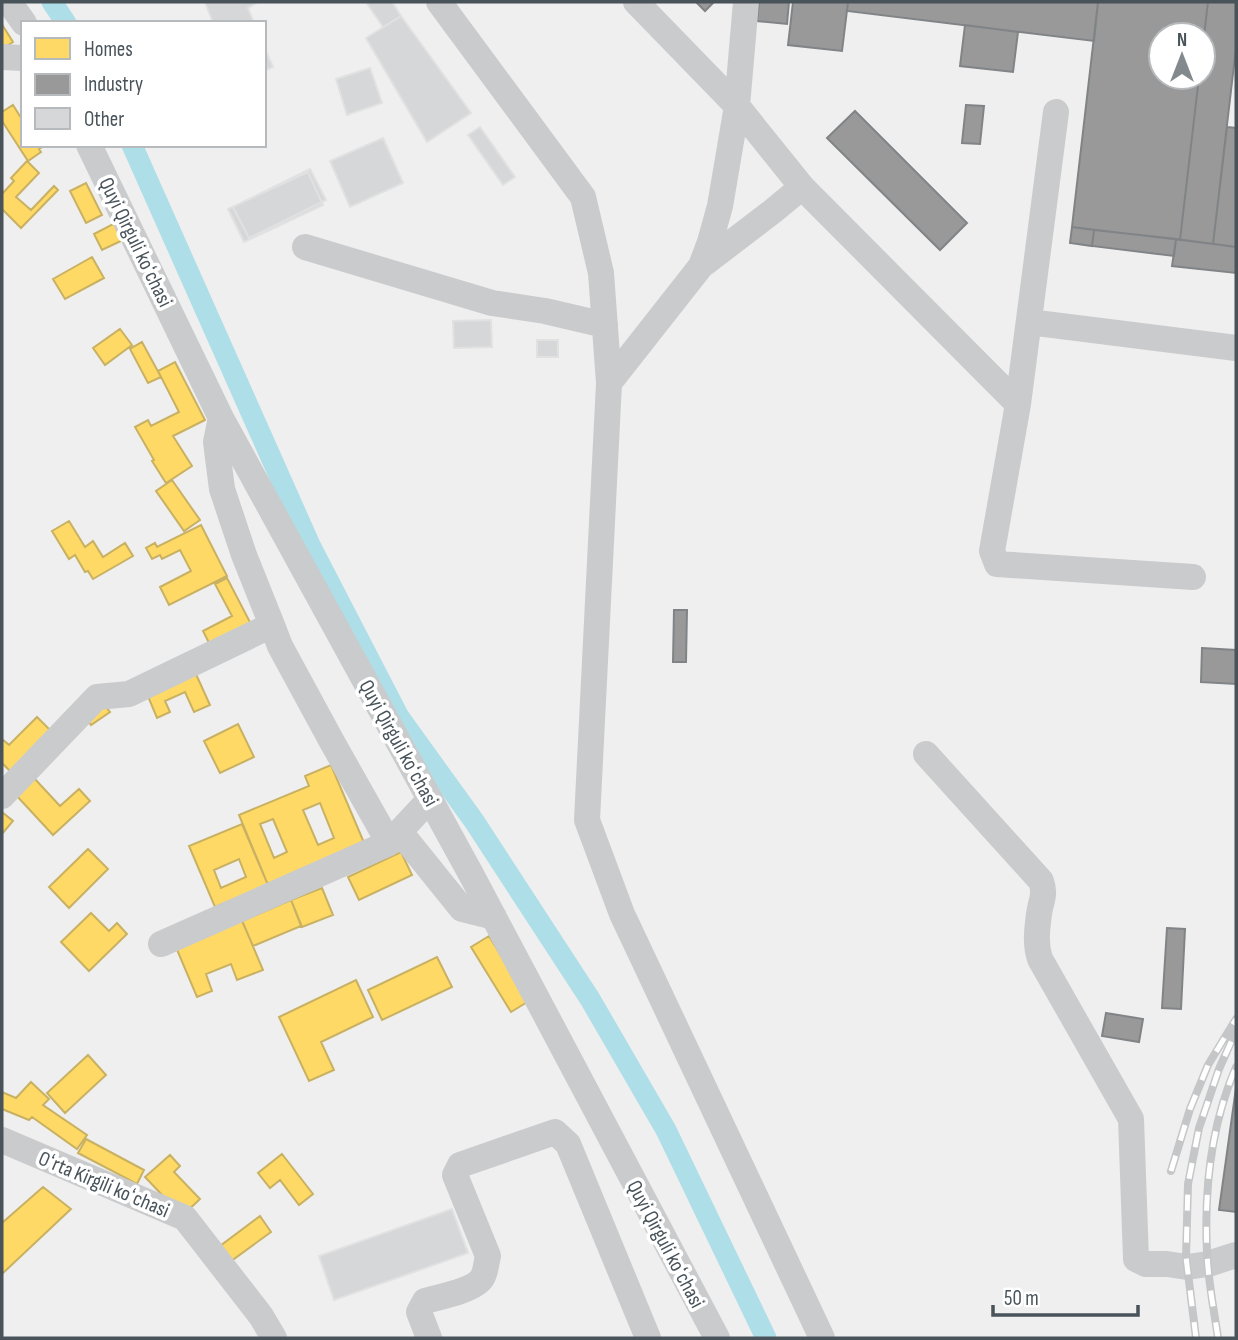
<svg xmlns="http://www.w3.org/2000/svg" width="1238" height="1340" viewBox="0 0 1238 1340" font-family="'Sofia Sans Condensed',sans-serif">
	<rect width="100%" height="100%" fill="#f0efef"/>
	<path fill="#ffd966" stroke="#c8b162" stroke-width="2" fill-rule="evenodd" d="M 3,26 L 13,42 L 2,49 L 2,27 Z
		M 13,105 L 23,121 L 23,145 L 46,145 L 39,149 L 41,152 L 28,161 L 2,121 L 2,112 Z
		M 27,161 L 39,173 L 16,197 L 31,210 L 54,186 L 58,190 L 21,228 L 2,209 L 2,194 L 14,181 L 11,178 Z
		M 86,183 L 102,215 L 86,223 L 70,191 Z
		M 115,223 L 123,240 L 102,250 L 94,234 Z
		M 92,257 L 104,278 L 65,299 L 53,279 Z
		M 120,329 L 132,345 L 105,365 L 93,348 Z
		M 142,342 L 161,377 L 148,383 L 130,349 Z
		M 175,362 L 205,420 L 173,436 L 192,466 L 166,483 L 152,461 L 154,460 L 135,427 L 148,420 L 151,426 L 179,412 L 158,371 Z
		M 172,480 L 200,520 L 184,531 L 156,491 Z
		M 69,521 L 85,547 L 93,541 L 103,557 L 125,543 L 133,556 L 93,579 L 88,571 L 85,572 L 75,555 L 69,559 L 52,531 Z
		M 201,525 L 227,576 L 169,605 L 160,587 L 191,571 L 180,550 L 162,559 L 160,555 L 152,559 L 146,548 L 155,543 L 157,547 Z
		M 227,578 L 252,626 L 211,647 L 203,631 L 232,616 L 215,584 Z
		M 195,672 L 210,705 L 194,712 L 185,692 L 165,701 L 170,712 L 157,718 L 147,694 Z
		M 102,702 L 110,712 L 91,725 L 84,715 Z
		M 37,717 L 54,734 L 13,774 L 2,763 L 2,739 L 9,745 Z
		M 238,724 L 254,757 L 220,773 L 204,741 Z
		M 331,765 L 365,845 L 268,885 L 239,815 L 309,786 L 305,776 ZM 320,803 L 334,838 L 318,845 L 303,810 ZM 273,819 L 287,852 L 274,858 L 260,824 Z
		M 34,778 L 60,806 L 79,789 L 90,801 L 53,835 L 15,794 Z
		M 2,812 L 13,821 L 2,834 Z
		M 242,824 L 268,885 L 215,907 L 189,846 ZM 239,859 L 246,877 L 221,888 L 214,870 Z
		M 88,849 L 108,869 L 69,908 L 49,887 Z
		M 401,852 L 412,875 L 359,900 L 348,877 Z
		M 322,888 L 333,915 L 302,927 L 291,900 Z
		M 291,900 L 301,926 L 253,946 L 242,921 Z
		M 91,913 L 109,931 L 117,923 L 127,934 L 89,971 L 61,942 Z
		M 241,918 L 263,970 L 237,980 L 231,964 L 206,974 L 212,991 L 197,997 L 175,945 Z
		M 489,936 L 529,1001 L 511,1012 L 471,947 Z
		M 437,957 L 452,987 L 382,1020 L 368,990 Z
		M 356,980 L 373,1017 L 321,1042 L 334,1070 L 309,1081 L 279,1017 Z
		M 88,1055 L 106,1075 L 65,1113 L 47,1093 Z
		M 31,1082 L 49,1099 L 43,1105 L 87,1135 L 77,1149 L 32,1117 L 29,1120 L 2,1109 L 2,1092 L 16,1098 Z
		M 86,1139 L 144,1170 L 137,1184 L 78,1153 Z
		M 282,1154 L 313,1194 L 299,1205 L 280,1180 L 270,1188 L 258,1173 Z
		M 170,1155 L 180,1166 L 174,1172 L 200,1199 L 182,1216 L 145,1177 Z
		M 43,1187 L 71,1209 L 2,1274 L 2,1223 Z
		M 260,1216 L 271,1232 L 227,1264 L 216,1249 Z"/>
	<path fill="#999" stroke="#818486" stroke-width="2" d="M 696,2 L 714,2 L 705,11 Z
		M 759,2 L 789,2 L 787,24 L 757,21 Z
		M 793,2 L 848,2 L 842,51 L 788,45 Z
		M 848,2 L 1098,2 L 1094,41 L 847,11 Z
		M 1098,2 L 1208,2 L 1203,44 L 1203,35 L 1161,35 L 1161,77 L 1199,77 L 1180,240 L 1072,227 Z
		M 1208,2 L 1236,2 L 1236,48 L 1213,244 L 1180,240 L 1199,77 L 1203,77 L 1203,44 Z
		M 965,25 L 1018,32 L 1013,72 L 960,66 Z
		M 966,105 L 984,106 L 980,144 L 962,143 Z
		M 855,111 L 967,223 L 940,250 L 827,138 Z
		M 1227,127 L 1236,128 L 1236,247 L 1213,244 Z
		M 1072,227 L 1094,230 L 1092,246 L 1070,243 Z
		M 1094,230 L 1176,239 L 1174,256 L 1092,246 Z
		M 1176,239 L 1236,247 L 1236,273 L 1172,266 Z
		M 674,610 L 687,610 L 686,662 L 673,662 Z
		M 1202,648 L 1236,650 L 1236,684 L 1201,682 Z
		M 1167,928 L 1185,929 L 1181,1009 L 1162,1008 Z
		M 1106,1013 L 1143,1019 L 1139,1042 L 1102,1036 Z
		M 1236,1088 L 1236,1212 L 1219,1210 Z"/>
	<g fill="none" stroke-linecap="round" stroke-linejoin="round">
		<path stroke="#aedee7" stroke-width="21" d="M 52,2 L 66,23
			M 132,145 L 310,545 L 399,717 L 474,821 L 590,999 L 666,1130 L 766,1338"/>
	</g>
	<path fill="#d6d7d8" stroke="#e1e1e2" stroke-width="2" d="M 205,2 L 258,2 L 248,8 L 254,23 L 213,23 Z
		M 366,2 L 392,2 L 401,16 L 383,27 Z
		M 401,16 L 471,113 L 427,142 L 366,38 Z
		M 264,47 L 273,67 L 264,71 Z
		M 370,68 L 382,103 L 347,115 L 336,79 Z
		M 480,127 L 515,177 L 503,185 L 468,135 Z
		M 383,138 L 403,183 L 350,207 L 330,161 Z
		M 310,169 L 326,200 L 249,238 L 233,207 Z
		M 308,172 L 323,205 L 244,242 L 228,209 Z
		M 491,320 L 492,347 L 454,348 L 453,321 Z
		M 537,340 L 558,340 L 558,357 L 537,357 Z
		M 452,1209 L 468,1253 L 334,1300 L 319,1256 Z"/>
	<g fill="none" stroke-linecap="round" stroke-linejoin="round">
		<path stroke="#cacbcd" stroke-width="26" d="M 9,2 L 24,23
			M 439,2 L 583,197 L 601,273 L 609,383 L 587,820 L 622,914 L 822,1338
			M 636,2 L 737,106 L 802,187 L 1018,404
			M 2,57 L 23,58
			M 1056,112 L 1018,404 L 992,551 L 997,564 L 1193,577
			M 89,145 L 221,418 L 472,876 L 717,1338
			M 305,247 L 492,303 L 545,311 L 605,325
			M 701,266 L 773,211 L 802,187
			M 1029,322 L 1236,348
			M 609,383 L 701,266 L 710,242 L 720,206 L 737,106 L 746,2
			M 221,418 L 216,442 L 222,489 L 244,555 L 272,625 L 280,646 L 331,740 L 389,843
			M 926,754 L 1041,881 C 1046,896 1041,899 1039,914 C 1037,930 1035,944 1040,959 L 1131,1119 L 1136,1259 L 1146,1264 L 1167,1264 L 1187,1267 L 1208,1264 L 1236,1255
			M 2,796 L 97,697 L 129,694 L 272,625
			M 400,832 L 462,909 L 494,917
			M 161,944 L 389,843 L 430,799
			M 2,1140 L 185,1218 L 261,1316 L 274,1338
			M 429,1338 L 419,1312 L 425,1301 C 439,1297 475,1290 482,1278 C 486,1272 486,1263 488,1256 L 455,1175 L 460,1165 L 555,1132 L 568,1144 L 648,1338"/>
		<defs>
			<path id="rail" d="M 1171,1171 L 1190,1109 L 1208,1065 L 1236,1019
				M 1196,1338 L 1186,1257 L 1188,1184 L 1199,1128 L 1219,1069 L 1236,1031
				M 1218,1338 C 1214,1310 1208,1281 1207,1252 C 1204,1190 1211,1125 1236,1067"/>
		</defs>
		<use href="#rail" stroke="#c5c6c7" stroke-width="8"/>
		<use href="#rail" stroke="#fff" stroke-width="5" stroke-dasharray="16" stroke-linecap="butt"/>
	</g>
	<g text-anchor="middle" stroke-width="7" stroke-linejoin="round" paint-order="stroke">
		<g font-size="21" fill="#48535a" stroke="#fff">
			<text transform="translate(136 242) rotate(64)" y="7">Quyi Qirguli koʻchasi</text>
			<text transform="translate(399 743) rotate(61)" y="7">Quyi Qirguli koʻchasi</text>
			<text transform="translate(104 1184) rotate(23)" y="7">Oʻrta Kirgili koʻchasi</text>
			<text transform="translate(666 1244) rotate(62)" y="7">Quyi Qirguli koʻchasi</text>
		</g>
	</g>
	<rect width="1238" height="1340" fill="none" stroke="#48535a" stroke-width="7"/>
	<rect x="21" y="21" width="245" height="126" fill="#ffffff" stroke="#b6babd" stroke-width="2"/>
	<rect x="35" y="38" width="35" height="21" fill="#ffd966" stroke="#b6babd" stroke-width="2"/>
	<text x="84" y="56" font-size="21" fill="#48535a">Homes</text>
	<rect x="35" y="74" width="35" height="21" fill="#999999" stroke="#b6babd" stroke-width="2"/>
	<text x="84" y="91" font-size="21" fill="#48535a">Industry</text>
	<rect x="35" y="108" width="35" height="21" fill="#d6d7d8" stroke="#b6babd" stroke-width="2"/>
	<text x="84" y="126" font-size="21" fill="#48535a">Other</text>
	<g transform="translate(1182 56)"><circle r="33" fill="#ffffff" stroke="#b6babd" stroke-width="2"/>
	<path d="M0-5L12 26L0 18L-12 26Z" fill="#838a8e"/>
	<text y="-10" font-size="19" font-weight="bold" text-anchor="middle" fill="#48535a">N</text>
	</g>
	<path d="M993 1305v10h145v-10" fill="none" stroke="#48535a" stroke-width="3.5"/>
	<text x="1004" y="1305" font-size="21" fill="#48535a" stroke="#ffffff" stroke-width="5" paint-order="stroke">50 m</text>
</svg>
